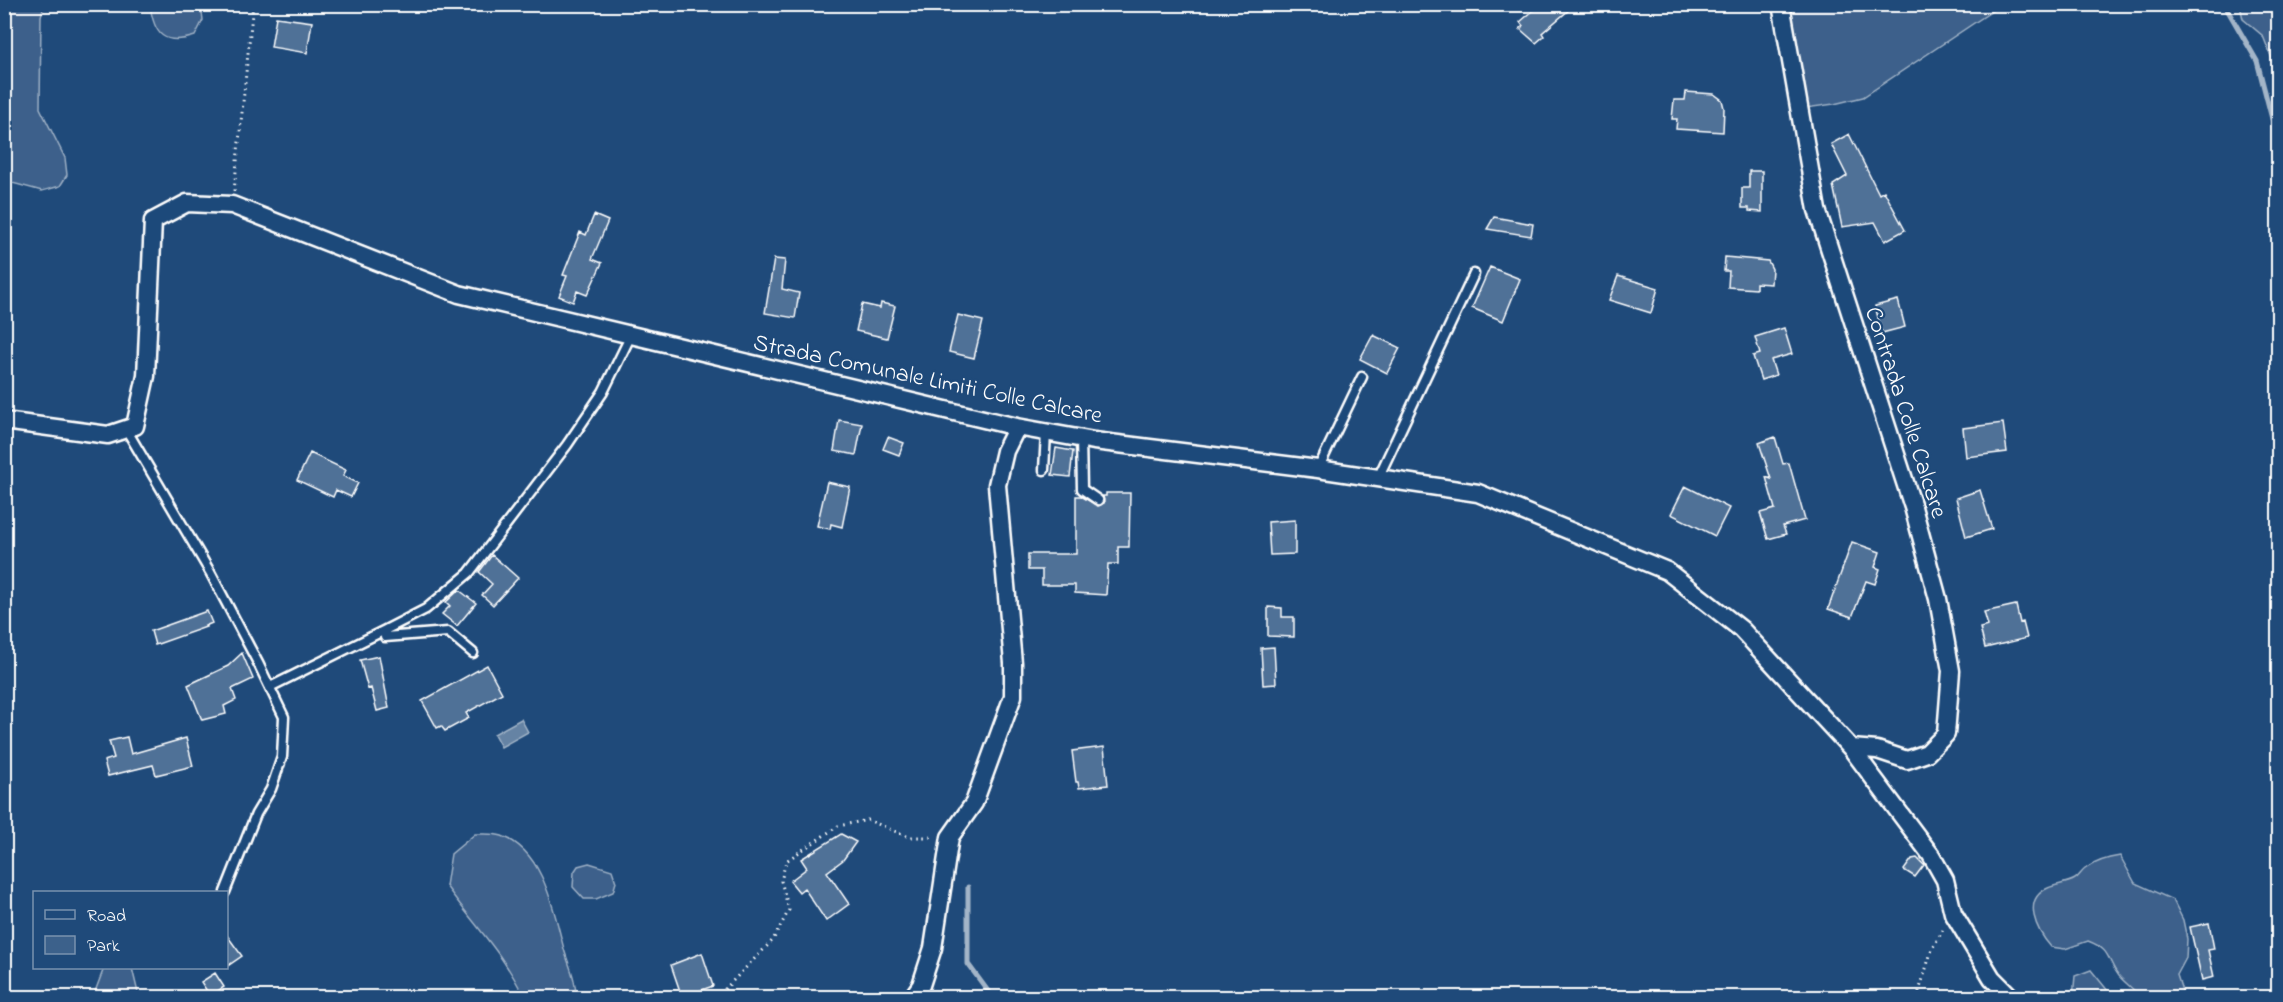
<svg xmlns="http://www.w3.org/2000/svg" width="2283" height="1002" viewBox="0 0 2283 1002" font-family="'Indie Flower',sans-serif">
	<rect width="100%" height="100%" fill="#1f4a7a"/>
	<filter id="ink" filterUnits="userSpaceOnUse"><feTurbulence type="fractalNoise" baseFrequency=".0167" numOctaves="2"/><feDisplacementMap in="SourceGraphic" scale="12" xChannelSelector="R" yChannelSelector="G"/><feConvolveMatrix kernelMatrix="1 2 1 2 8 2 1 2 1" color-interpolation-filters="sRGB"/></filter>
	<g filter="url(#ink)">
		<path fill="#3c618b" stroke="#9eb0c5" stroke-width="1.5" d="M 1785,4 L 2001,5 L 1863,97 L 1834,104 L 1806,108 Z
			M 4,5 L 44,5 L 41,16 L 40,108 L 65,158 L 67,175 L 60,186 L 42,191 L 5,181 Z
			M 150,5 L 201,5 L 203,20 L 195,36 C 164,46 154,35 150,5 Z
			M 2240,5 L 2278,5 L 2278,74 L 2263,36 L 2243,19 Z
			M 475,834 C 483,834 494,833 502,836 C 544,851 554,912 564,949 C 569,966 576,979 576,997 L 524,997 C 505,956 473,923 446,886 L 451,854 Z
			M 2120,856 L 2135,883 L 2173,900 L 2183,920 L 2187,939 L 2186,958 L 2177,975 L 2184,997 L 2140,997 C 2134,989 2126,984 2119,976 C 2106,959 2112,950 2088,941 L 2065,949 L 2051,947 C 2037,931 2021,900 2048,888 C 2056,884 2067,884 2075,879 C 2079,877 2081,872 2085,869 C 2096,861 2106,858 2120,856 Z
			M 589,863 L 612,870 L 616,882 L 613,892 L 596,899 L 584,899 L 573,887 L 574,872 L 578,866 Z
			M 104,968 L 132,968 L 139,997 L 93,997 Z
			M 2091,970 L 2113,997 L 2073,997 L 2075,976 Z"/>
		<path fill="#6583a4" stroke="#a3b5c8" stroke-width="1.5" d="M 521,719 L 528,732 L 501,747 L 494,734 Z"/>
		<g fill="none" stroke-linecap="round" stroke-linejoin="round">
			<path stroke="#a3b5c8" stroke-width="5" d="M 2224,4 L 2257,61 L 2278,142
				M 968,887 L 968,964 L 993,998"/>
		</g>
		<path fill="#507197" stroke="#fff" stroke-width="1.5" d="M 1541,4 L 1576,4 L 1542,33 L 1544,36 L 1536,43 L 1520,29 L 1523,26 L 1520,22 Z
			M 276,17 L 312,22 L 307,53 L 271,47 Z
			M 1686,92 L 1714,94 L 1722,100 L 1724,108 L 1723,132 L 1676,129 L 1677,119 L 1672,119 L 1674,100 L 1685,100 Z
			M 1849,134 L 1879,194 L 1884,191 L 1905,230 L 1885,241 L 1875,222 L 1842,227 L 1833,185 L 1847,176 L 1831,144 Z
			M 1749,171 L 1762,171 L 1762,212 L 1749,211 L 1749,208 L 1742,208 L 1742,188 L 1749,188 Z
			M 594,215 L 608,221 L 592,259 L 602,263 L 587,295 L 577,291 L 573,302 L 559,296 L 567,276 L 563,275 L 580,232 L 586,235 Z
			M 1494,217 L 1533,224 L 1531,236 L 1487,229 Z
			M 1725,257 L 1768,261 L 1772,269 L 1771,284 L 1756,283 L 1756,289 L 1728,287 L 1729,271 L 1724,271 Z
			M 774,259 L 785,260 L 782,289 L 799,293 L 795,318 L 765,313 Z
			M 1490,267 L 1520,279 L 1503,321 L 1472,308 Z
			M 1618,276 L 1658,288 L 1651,313 L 1609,300 Z
			M 1898,300 L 1905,327 L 1882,333 L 1875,306 Z
			M 881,303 L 895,306 L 887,338 L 856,331 L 862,304 L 880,308 Z
			M 958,315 L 983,321 L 974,358 L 949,352 Z
			M 1784,328 L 1792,354 L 1771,360 L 1776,375 L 1761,380 L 1753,356 L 1760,354 L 1755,337 Z
			M 1373,335 L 1400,348 L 1387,373 L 1360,359 Z
			M 839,420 L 862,424 L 856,455 L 834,451 Z
			M 2003,423 L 2007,452 L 1966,457 L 1963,428 Z
			M 888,437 L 904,443 L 899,455 L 883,449 Z
			M 1775,437 L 1783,464 L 1789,463 L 1805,520 L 1783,526 L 1786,534 L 1768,539 L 1760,513 L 1775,509 L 1766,477 L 1771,479 L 1759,443 Z
			M 1056,448 L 1073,451 L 1070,477 L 1052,475 Z
			M 310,453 L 346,470 L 343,476 L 358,483 L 351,497 L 336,490 L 333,497 L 297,480 Z
			M 827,482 L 850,487 L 842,527 L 831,524 L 830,529 L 817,526 Z
			M 1685,486 L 1729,508 L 1715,536 L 1671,514 Z
			M 1980,490 L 1992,529 L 1966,537 L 1956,498 Z
			M 1106,493 L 1130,493 L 1129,547 L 1118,547 L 1118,564 L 1108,564 L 1106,595 L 1075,593 L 1075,585 L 1042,585 L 1042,570 L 1028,570 L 1028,554 L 1076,554 L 1076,496 L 1081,496 L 1098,506 L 1104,503 L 1103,496 L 1106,496 Z
			M 1295,520 L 1295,554 L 1270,555 L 1268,522 Z
			M 1852,542 L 1880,552 L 1875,567 L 1880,569 L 1875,584 L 1866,581 L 1852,617 L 1828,609 Z
			M 492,555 L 518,578 L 493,605 L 482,595 L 492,584 L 479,572 Z
			M 459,590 L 476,603 L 457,626 L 442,614 L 450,606 L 446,602 Z
			M 2016,605 L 2020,623 L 2023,622 L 2027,638 L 1985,648 L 1980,628 L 1988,626 L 1984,612 Z
			M 1268,607 L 1282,608 L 1282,617 L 1294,617 L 1294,637 L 1268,636 Z
			M 207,611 L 212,623 L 205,626 L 206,627 L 155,645 L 151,631 Z
			M 1274,647 L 1276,684 L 1263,685 L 1261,648 Z
			M 242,653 L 253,679 L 232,689 L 236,700 L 224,706 L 226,714 L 202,720 L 188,685 L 228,666 Z
			M 379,656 L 389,708 L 377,711 L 371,688 L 368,689 L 360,660 Z
			M 487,665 L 502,693 L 466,713 L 469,718 L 445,731 L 441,726 L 437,728 L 422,701 Z
			M 127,737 L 131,754 L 186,738 L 193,766 L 156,775 L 153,765 L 108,776 L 104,761 L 114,758 L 109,741 Z
			M 1104,747 L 1108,785 L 1079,788 L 1078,782 L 1076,782 L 1072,751 Z
			M 841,834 L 856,842 L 843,860 L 827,872 L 849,904 L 826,921 L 804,888 L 799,892 L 790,881 L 807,868 L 801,859 Z
			M 1917,858 L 1924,865 L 1915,877 L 1904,870 L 1912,859 Z
			M 2209,923 L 2214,949 L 2208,950 L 2214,977 L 2202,980 L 2190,927 Z
			M 226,934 L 242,956 L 226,967 Z
			M 702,953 L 713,986 L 682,997 L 671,965 Z
			M 215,973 L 224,987 L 210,996 L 201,982 Z"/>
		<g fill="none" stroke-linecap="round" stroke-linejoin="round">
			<defs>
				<path id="service" d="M 126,429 L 210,572 L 258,663 L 284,717 L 282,757 L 271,789 L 256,814 L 225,892
					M 1081,438 L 1082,489 L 1098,500
					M 1318,469 L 1362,377
					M 1044,470 L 1046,433
					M 1378,478 L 1474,274
					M 473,653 L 448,632 L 385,637 L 385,630 L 426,609 L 469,573 L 567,445 L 603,392 L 631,335
					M 270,687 L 385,630"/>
				<path id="minor" d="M 1781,4 L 1817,210 L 1913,507 L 1938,599 L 1951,671 L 1946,734 L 1927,753 L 1907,760 L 1877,750 L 1851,748
					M 4,421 L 108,435 L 135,426 L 146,376 L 153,221 L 187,203 L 232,205 L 459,294 L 1017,427 L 1094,441 L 1318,469 L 1478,493 L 1667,571 L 1741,629 L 1851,748 L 1931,855 L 1945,880 L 1953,913 L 1992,978 L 2012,998
					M 912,998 L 921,985 L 933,948 L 950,837 L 974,803 L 1013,696 L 1013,663 L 997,485 L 1005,451 L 1017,427"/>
			</defs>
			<use href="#service" stroke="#fff" stroke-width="13"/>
			<use href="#minor" stroke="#fff" stroke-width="21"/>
			<path stroke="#fff" stroke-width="3" stroke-dasharray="1.5 4.5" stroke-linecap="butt" d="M 234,191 L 253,4
				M 716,998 L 773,940 L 789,910 L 781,881 L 786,861 L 838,826 L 868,820 L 909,837 L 933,837
				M 1917,998 L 1932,949 L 1943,930"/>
			<use href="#service" stroke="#1f4a7a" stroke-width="8"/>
			<use href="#minor" stroke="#1f4a7a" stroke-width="16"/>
		</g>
	</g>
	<g text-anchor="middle" stroke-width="4.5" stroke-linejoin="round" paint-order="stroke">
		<g font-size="24" fill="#fff" stroke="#1f4a7a">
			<text transform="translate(928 378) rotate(12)" y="8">Strada Comunale Limiti Colle Calcare</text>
			<text transform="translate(1907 412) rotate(72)" y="8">Contrada Colle Calcare</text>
		</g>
	</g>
	<rect width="2283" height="1002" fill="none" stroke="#1f4a7a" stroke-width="24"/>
	<rect x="12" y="12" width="2259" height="978" fill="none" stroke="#fff" stroke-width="2" filter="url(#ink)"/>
	<rect x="33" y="891" width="195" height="78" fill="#1f4a7a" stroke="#7992af" stroke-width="1.5"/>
	<rect x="45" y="910" width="30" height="9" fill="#1f4a7a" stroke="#7992af" stroke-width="1.5"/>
	<text x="87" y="921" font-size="18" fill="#ffffff">Road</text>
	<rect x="45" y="936" width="30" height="18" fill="#3c618b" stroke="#7992af" stroke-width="1.5"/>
	<text x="87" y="951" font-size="18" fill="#ffffff">Park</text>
</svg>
